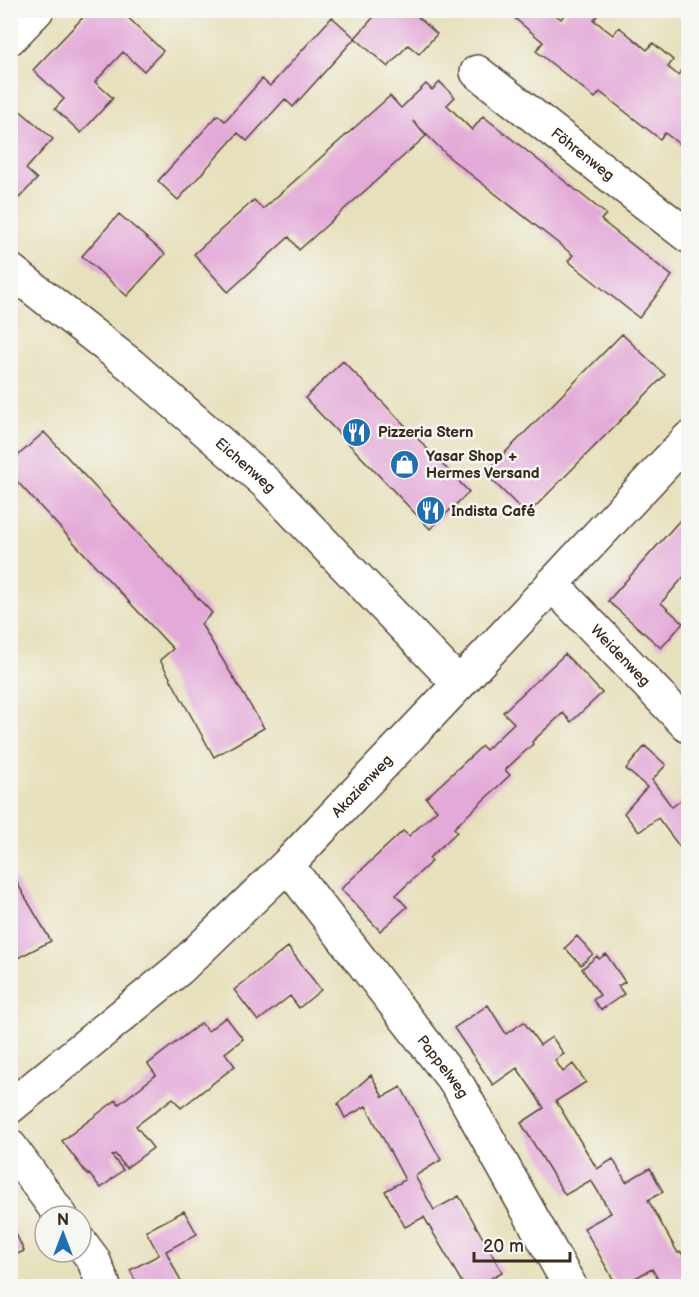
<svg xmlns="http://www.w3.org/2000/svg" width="699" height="1297" viewBox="0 0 699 1297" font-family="'Balsamiq Sans',sans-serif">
	<rect width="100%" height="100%" fill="#f6f6f2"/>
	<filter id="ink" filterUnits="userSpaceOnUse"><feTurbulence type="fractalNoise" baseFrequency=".0167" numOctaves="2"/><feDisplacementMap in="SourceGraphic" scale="12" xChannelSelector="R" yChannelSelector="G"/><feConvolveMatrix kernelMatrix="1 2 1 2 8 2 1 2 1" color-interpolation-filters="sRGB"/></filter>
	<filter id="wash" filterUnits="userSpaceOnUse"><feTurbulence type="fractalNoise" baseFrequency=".008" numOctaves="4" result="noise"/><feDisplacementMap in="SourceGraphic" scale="24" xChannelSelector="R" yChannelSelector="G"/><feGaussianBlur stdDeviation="1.35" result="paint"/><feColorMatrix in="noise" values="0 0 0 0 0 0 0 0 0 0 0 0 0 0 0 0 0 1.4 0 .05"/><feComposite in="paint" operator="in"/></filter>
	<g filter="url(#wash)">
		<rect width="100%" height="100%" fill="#e7e0bc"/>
		<g id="blocks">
			<path fill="#e3a9d8" d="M 90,10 L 120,10 L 163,51 L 144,71 L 123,52 L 95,82 L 113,98 L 81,133 L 55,109 L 64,99 L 33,70 Z
				M 380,10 L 410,10 L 437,34 L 419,54 L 408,45 L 388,67 L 355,38 Z
				M 505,10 L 550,10 L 561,19 L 568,10 L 596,10 L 599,13 L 594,20 L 613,35 L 619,27 L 647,50 L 653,43 L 673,60 L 668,67 L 678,75 L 684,68 L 688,72 L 688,151 L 665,133 L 660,139 L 600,92 L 595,98 L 536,51 L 543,42 Z
				M 332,17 L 355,38 L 293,107 L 285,99 L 247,141 L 238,133 L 178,200 L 158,181 L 218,115 L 225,121 L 262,79 L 270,86 Z
				M 440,82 L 455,97 L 447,105 L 472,130 L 483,116 L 606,214 L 601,220 L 672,276 L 639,318 L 568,261 L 573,255 L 450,158 L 413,121 L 426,136 L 299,250 L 289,237 L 228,292 L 194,254 L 254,200 L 263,209 L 390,96 L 401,108 L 426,84 L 432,90 Z
				M 10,102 L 53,139 L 26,169 L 37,179 L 19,198 L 10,190 Z
				M 119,214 L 165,254 L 127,296 L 82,256 Z
				M 622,334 L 665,375 L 527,515 L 485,473 Z
				M 343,361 L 469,492 L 430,529 L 305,398 Z
				M 44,432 L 212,613 L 201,624 L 264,728 L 214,757 L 160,660 L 173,649 L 10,474 L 10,463 Z
				M 688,511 L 688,572 L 661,603 L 683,623 L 661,648 L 608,601 Z
				M 565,654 L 602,693 L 571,722 L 563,713 L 532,742 L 533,744 L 505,770 L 510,775 L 454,828 L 457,832 L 429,858 L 432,861 L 396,895 L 407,907 L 380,931 L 341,889 L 403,831 L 409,836 L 437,810 L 426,798 L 482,746 L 486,750 L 514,723 L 503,712 Z
				M 645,746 L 666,765 L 652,780 L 672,807 L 688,795 L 688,858 L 658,818 L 639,832 L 624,813 L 647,787 L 626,769 Z
				M 10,871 L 51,941 L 10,962 Z
				M 577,936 L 593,954 L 581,965 L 565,948 Z
				M 288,947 L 321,990 L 299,1008 L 290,996 L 258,1021 L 234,990 Z
				M 606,954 L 625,982 L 618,986 L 624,994 L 601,1010 L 593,1000 L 600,995 L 582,969 L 597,956 L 599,959 Z
				M 488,1005 L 506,1034 L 524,1022 L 540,1045 L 552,1037 L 564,1054 L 555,1060 L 563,1072 L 573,1064 L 586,1082 L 556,1101 L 597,1169 L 613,1159 L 626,1182 L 650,1168 L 663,1192 L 648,1200 L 678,1253 L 681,1252 L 688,1266 L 688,1286 L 662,1286 L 652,1269 L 620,1286 L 617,1286 L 584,1228 L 611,1213 L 591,1180 L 565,1195 L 521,1123 L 544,1108 L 533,1091 L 517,1068 L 493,1085 L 454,1028 Z
				M 226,1017 L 243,1039 L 225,1053 L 235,1066 L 181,1108 L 173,1098 L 136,1126 L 153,1148 L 126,1168 L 115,1154 L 112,1156 L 123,1170 L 101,1188 L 89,1174 L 88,1175 L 62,1141 L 116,1100 L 119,1104 L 156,1075 L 148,1064 L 201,1023 L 208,1031 Z
				M 371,1075 L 383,1097 L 401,1087 L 441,1160 L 415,1176 L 434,1210 L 459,1196 L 502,1272 L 483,1283 L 485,1286 L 464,1286 L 424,1217 L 405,1227 L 385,1191 L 405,1180 L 366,1106 L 345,1118 L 338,1104 Z
				M 184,1211 L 197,1234 L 166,1251 L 183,1286 L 138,1286 L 130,1270 L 159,1255 L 146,1231 Z
				M 10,1221 L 24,1251 L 10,1257 Z"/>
		</g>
	</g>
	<g filter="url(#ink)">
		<use href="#blocks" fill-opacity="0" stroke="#554536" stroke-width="1.5"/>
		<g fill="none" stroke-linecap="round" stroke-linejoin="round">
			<defs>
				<g id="minor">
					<path d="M 10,38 L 37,10"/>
					<path id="s1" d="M 477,72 L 688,236"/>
					<path id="s2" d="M 10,270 L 131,365 L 266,483 L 459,684"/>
					<path id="s3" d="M 552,584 L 688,726"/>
					<path id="s4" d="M 287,865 L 459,1087 L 570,1286"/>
					<path id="s5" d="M 10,1107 L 179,969 L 287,865 L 459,684 L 688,439"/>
					<path d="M 10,1146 L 61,1216"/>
					<path d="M 81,1243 L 93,1259 L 104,1286"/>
				</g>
			</defs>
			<use href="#minor" stroke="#554536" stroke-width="36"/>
			<use href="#minor" stroke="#fff" stroke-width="33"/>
		</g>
	</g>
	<defs>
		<symbol id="restaurant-disc" viewBox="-11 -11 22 22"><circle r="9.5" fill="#1f6fb2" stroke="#f6f6f2"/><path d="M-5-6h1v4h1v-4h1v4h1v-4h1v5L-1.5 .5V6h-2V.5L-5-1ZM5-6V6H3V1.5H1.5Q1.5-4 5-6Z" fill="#fff"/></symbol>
		<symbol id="shop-disc" viewBox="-11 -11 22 22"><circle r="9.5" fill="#1f6fb2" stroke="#f6f6f2"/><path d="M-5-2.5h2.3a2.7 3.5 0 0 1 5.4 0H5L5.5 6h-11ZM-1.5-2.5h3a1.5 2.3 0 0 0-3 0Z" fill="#fff"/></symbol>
	</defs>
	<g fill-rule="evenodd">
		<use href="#restaurant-disc" x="340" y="416" width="33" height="33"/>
		<use href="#shop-disc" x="388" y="448" width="33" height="33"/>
		<use href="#restaurant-disc" x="414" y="494" width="33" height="33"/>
	</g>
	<g text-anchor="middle" stroke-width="5" stroke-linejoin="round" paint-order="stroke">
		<g font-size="15" fill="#3b2a1e" stroke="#f6f6f2">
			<text dy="5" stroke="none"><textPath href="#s1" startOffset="134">Föhrenweg</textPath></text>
			<text dy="5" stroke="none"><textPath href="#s2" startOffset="306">Eichenweg</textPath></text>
			<text dy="5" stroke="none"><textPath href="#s3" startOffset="99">Weidenweg</textPath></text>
			<text dy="5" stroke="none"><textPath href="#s5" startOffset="477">Akazienweg</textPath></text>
			<text dy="5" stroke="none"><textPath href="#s4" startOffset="255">Pappelweg</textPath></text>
		</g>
		<g font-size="15" font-weight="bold" fill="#3b2a1e" stroke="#f6f6f2" text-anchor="start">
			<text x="378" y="437">Pizzeria Stern</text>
			<text x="426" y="461">Yasar Shop +<tspan x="426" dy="17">Hermes Versand</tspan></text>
			<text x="451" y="516">Indista Café</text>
		</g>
	</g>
	<rect width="699" height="1297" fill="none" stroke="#f6f6f2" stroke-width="36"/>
	<g transform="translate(63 1234)"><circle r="28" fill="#f6f6f2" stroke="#aba49d" stroke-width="1.5"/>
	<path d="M0-4.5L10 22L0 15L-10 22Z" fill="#1f6fb2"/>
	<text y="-9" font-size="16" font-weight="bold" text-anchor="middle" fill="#3b2a1e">N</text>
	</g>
	<path d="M474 1252v9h96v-9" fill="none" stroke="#3b2a1e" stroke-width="3"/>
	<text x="483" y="1252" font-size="18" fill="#3b2a1e" stroke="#f6f6f2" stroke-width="4.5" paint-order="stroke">20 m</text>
</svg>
